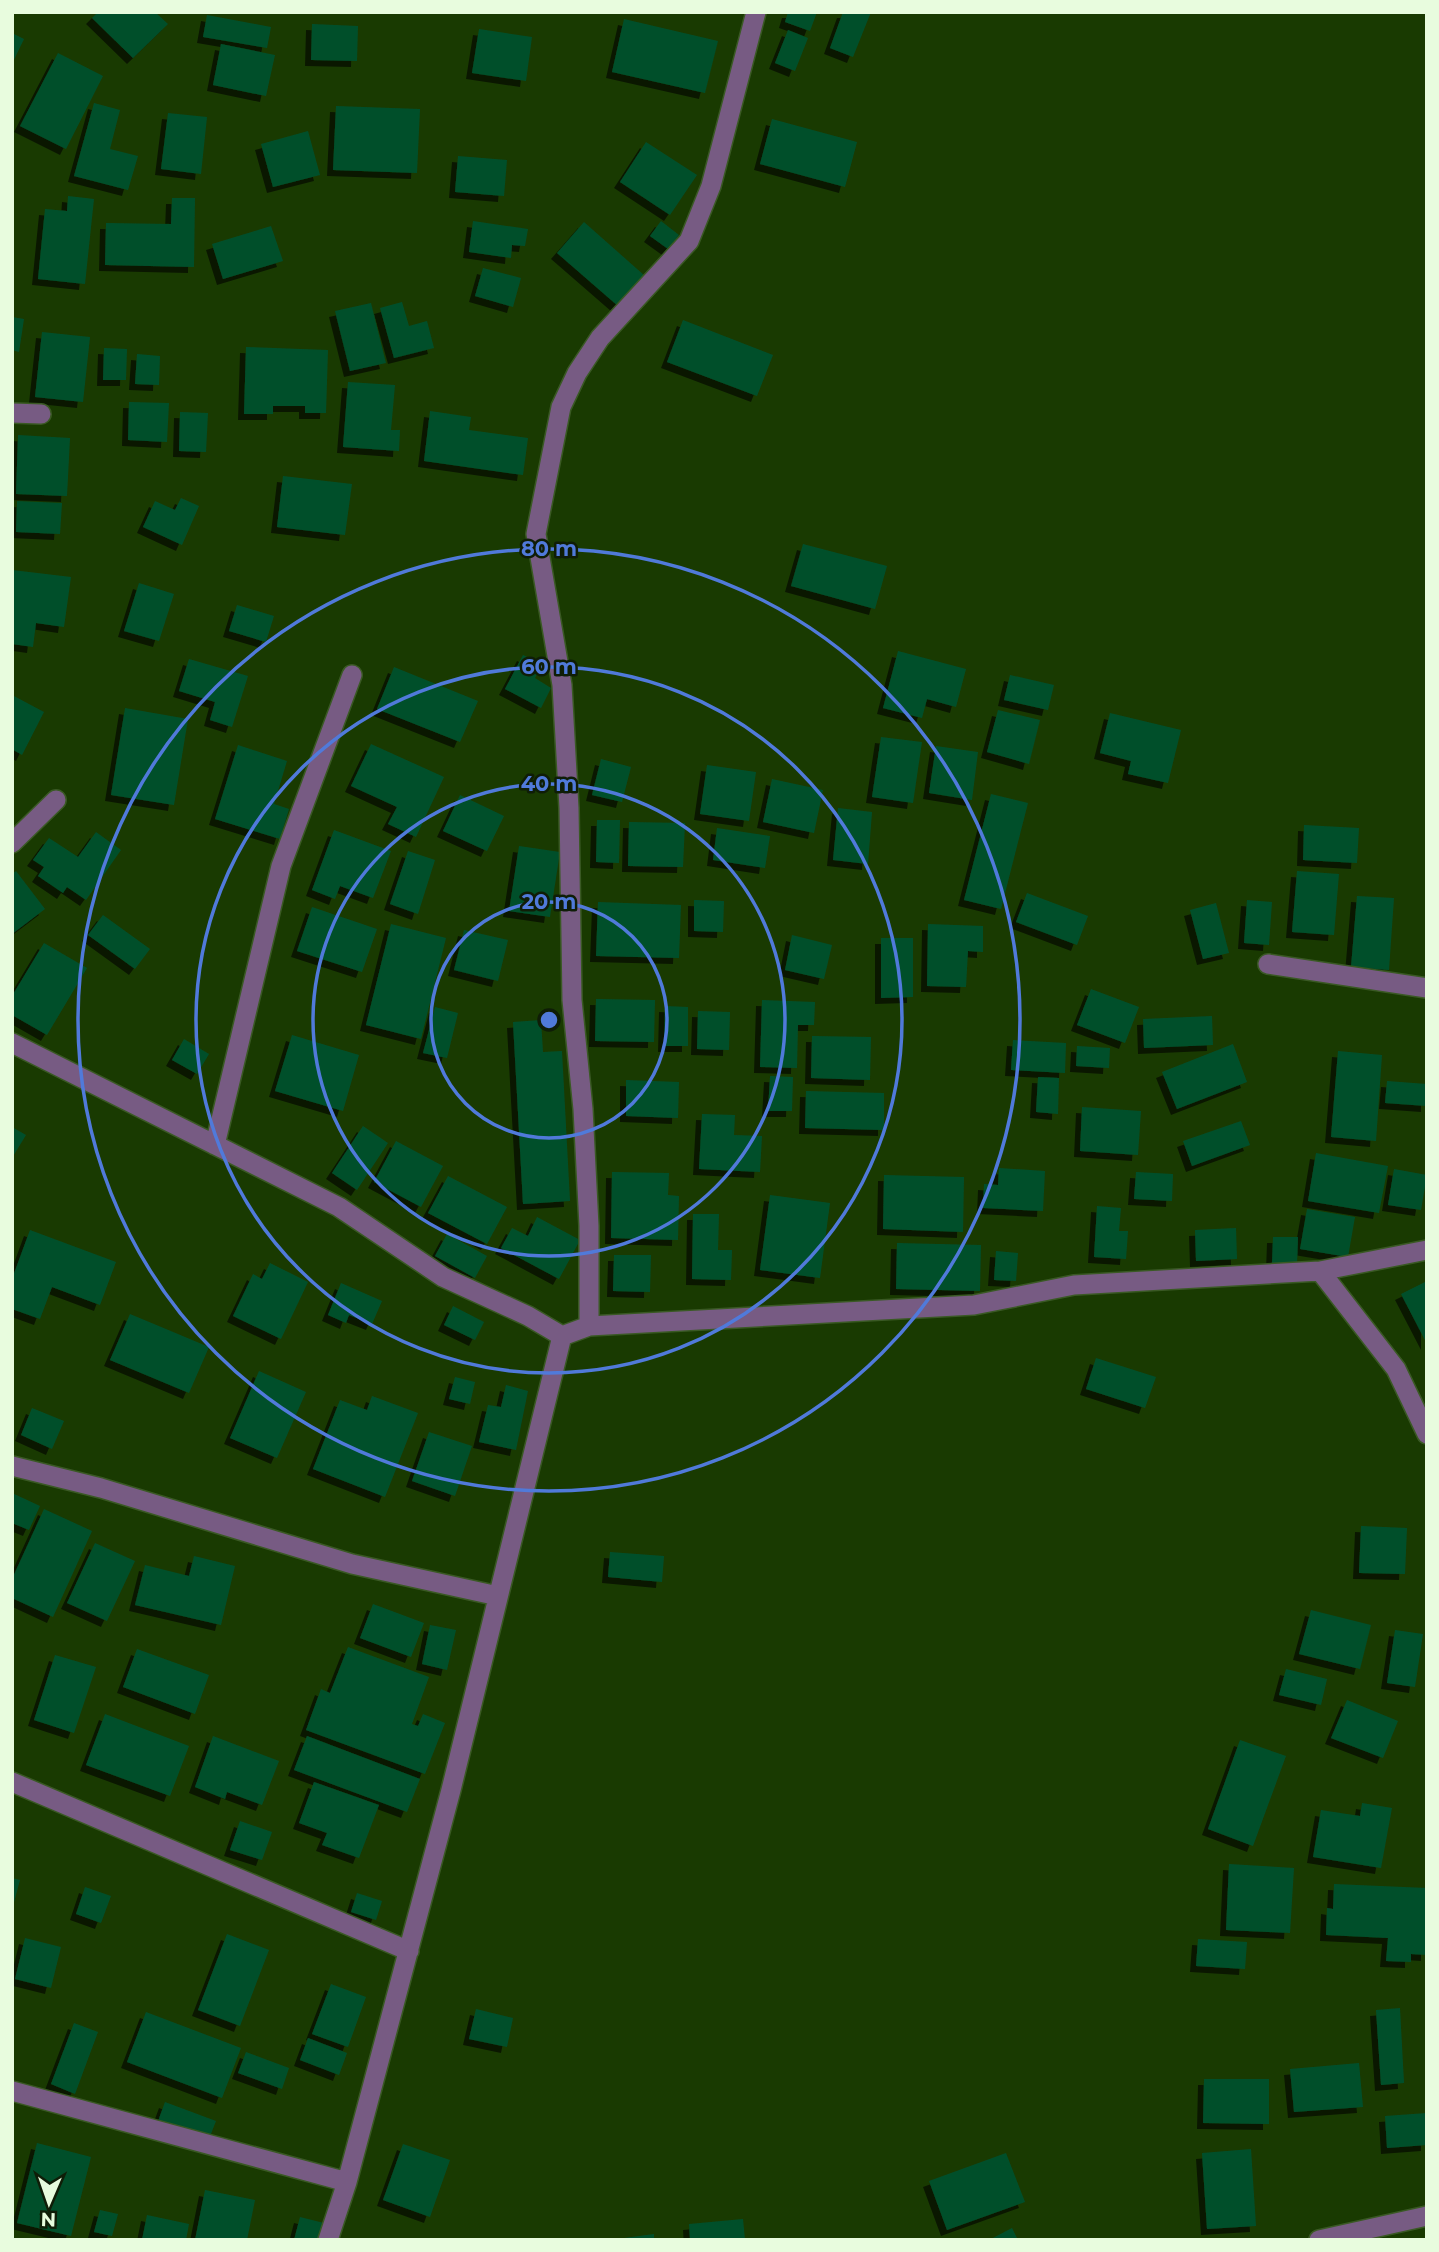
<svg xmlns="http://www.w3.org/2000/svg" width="1439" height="2252" viewBox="0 0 1439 2252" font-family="Montserrat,sans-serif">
	<defs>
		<filter id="shadow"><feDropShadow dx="-6" dy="6" stdDeviation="0" flood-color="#0009"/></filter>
	</defs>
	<rect width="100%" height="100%" fill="#193a01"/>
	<path fill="#024f2c" filter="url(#shadow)" d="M 98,12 L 155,12 L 168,24 L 133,58 L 92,18 Z
		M 788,12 L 817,12 L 810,31 L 785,22 Z
		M 843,12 L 871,12 L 853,57 L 830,48 Z
		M 207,15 L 271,27 L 267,48 L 203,37 Z
		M 624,19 L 718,41 L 705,93 L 612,72 Z
		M 312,24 L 358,26 L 357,61 L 311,60 Z
		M 479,29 L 532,37 L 526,81 L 472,73 Z
		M 788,30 L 808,38 L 795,71 L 775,63 Z
		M 12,33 L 24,39 L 12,64 Z
		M 221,44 L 275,55 L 266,96 L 213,85 Z
		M 58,53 L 103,76 L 66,149 L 20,126 Z
		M 94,103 L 120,110 L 110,149 L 138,156 L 128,190 L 74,176 Z
		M 336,106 L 420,109 L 417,173 L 333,170 Z
		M 168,113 L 207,117 L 201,174 L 161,169 Z
		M 772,119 L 857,142 L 845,187 L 760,164 Z
		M 308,131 L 320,175 L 273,187 L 261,144 Z
		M 646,142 L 697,175 L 670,215 L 620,182 Z
		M 458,156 L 507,160 L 504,196 L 455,192 Z
		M 68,196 L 94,199 L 85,284 L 38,279 L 45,209 L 67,211 Z
		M 172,198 L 195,198 L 194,267 L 105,265 L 106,223 L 171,224 Z
		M 473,221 L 528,229 L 525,246 L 512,245 L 511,258 L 469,252 Z
		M 661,221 L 679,235 L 668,249 L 650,236 Z
		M 584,222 L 645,276 L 618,306 L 557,253 Z
		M 271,226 L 283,261 L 223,279 L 212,244 Z
		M 483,268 L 521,278 L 513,307 L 475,296 Z
		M 402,302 L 409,326 L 427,321 L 434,348 L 394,358 L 380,308 Z
		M 371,303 L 386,363 L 350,371 L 335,311 Z
		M 12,317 L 24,319 L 19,352 L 12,350 Z
		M 683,320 L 773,355 L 757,396 L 667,362 Z
		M 42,332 L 90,337 L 83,402 L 35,397 Z
		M 246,347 L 328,350 L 326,413 L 305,413 L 305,406 L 273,406 L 273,414 L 244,414 Z
		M 104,348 L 127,349 L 126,380 L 103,380 Z
		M 137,354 L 160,356 L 159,385 L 135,384 Z
		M 348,382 L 395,385 L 391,430 L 400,430 L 399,451 L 343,447 Z
		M 129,402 L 169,403 L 167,442 L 128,440 Z
		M 430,411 L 471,417 L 469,430 L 528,438 L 523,475 L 424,461 Z
		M 180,412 L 208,413 L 206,452 L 179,451 Z
		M 18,435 L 70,438 L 67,496 L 16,494 Z
		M 283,476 L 352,484 L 345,535 L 277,527 Z
		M 181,498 L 199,506 L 182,545 L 143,527 L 155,501 L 175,510 Z
		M 17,501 L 62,503 L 60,534 L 16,532 Z
		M 803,544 L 887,566 L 875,609 L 791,586 Z
		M 12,570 L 71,577 L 64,627 L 36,623 L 33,647 L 12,644 Z
		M 139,583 L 174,594 L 159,641 L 124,631 Z
		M 237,605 L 274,616 L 266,642 L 229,631 Z
		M 898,651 L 966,669 L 956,707 L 927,699 L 922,718 L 883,708 Z
		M 523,655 L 542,664 L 535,678 L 551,688 L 541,708 L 505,689 Z
		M 189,659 L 248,676 L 232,727 L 210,720 L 215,702 L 179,691 Z
		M 394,667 L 478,701 L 460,742 L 377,709 Z
		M 1010,675 L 1054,685 L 1048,710 L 1004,700 Z
		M 12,695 L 44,712 L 22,755 L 12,749 Z
		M 125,708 L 188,719 L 174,805 L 111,795 Z
		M 998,710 L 1040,720 L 1029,764 L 987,752 Z
		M 1110,713 L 1181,730 L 1168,783 L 1128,774 L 1131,761 L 1100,753 Z
		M 881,737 L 922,742 L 913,803 L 872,797 Z
		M 371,744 L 444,777 L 416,837 L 388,824 L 397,807 L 351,786 Z
		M 238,745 L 287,761 L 274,804 L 289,809 L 280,839 L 215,819 Z
		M 936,746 L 978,752 L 972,800 L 929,793 Z
		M 601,759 L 631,767 L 622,802 L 592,795 Z
		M 707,765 L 756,772 L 749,821 L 700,814 Z
		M 772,779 L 823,790 L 814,833 L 763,822 Z
		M 991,794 L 1028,803 L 1001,909 L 964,900 Z
		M 460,795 L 504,816 L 487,851 L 443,831 Z
		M 838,808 L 872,812 L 868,864 L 833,860 Z
		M 597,820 L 620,820 L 619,863 L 596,862 Z
		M 629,822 L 685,823 L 683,867 L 628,866 Z
		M 1304,825 L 1359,828 L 1357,863 L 1303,860 Z
		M 717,828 L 770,836 L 765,868 L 713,860 Z
		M 334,830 L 391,851 L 373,898 L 340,886 L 335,899 L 312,890 Z
		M 96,832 L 121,850 L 86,900 L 67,887 L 63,893 L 38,876 L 44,867 L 33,860 L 49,838 L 78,857 Z
		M 519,846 L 560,852 L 550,917 L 509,911 Z
		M 408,851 L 435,860 L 418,914 L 390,904 Z
		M 16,871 L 45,909 L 12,934 L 12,874 Z
		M 1297,871 L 1339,874 L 1334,935 L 1292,932 Z
		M 1027,893 L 1088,916 L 1077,945 L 1016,922 Z
		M 1357,896 L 1394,898 L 1389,970 L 1351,967 Z
		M 694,900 L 724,901 L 723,932 L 694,931 Z
		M 1247,900 L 1272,902 L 1269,945 L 1244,943 Z
		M 598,902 L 681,905 L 679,958 L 596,956 Z
		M 1216,903 L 1229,953 L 1203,959 L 1190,910 Z
		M 312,907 L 377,929 L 362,972 L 297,951 Z
		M 103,915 L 150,949 L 135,969 L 88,935 Z
		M 391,924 L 446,938 L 421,1039 L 366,1025 Z
		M 928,924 L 983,926 L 983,952 L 968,951 L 966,987 L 927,986 Z
		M 464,930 L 508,940 L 498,981 L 454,970 Z
		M 792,935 L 832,945 L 824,979 L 785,970 Z
		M 881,938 L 913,938 L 913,997 L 881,998 Z
		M 44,943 L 87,968 L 47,1035 L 12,1015 L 12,996 Z
		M 1091,989 L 1139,1007 L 1125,1043 L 1077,1025 Z
		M 596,999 L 655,1000 L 654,1042 L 595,1041 Z
		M 762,1000 L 815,1002 L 814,1025 L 798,1025 L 797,1068 L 760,1067 Z
		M 665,1006 L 688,1007 L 688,1046 L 664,1046 Z
		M 435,1007 L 458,1013 L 447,1058 L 423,1053 Z
		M 698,1011 L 730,1012 L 729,1050 L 697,1049 Z
		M 1212,1016 L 1213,1045 L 1144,1048 L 1143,1019 Z
		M 541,1020 L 543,1052 L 562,1051 L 570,1201 L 523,1204 L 513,1022 Z
		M 292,1035 L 359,1055 L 343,1111 L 275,1091 Z
		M 812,1036 L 871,1037 L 870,1080 L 811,1078 Z
		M 184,1039 L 209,1054 L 197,1074 L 172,1060 Z
		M 1013,1040 L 1066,1043 L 1065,1073 L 1011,1070 Z
		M 1233,1044 L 1247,1082 L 1177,1109 L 1162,1072 Z
		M 1077,1046 L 1110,1048 L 1109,1068 L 1076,1066 Z
		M 1338,1051 L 1382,1055 L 1376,1141 L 1331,1137 Z
		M 770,1076 L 793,1077 L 792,1111 L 768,1111 Z
		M 1038,1077 L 1059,1078 L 1058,1114 L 1036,1112 Z
		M 626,1080 L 679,1082 L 678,1118 L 626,1116 Z
		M 1387,1081 L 1427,1084 L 1427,1106 L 1385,1103 Z
		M 806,1091 L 884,1093 L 884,1130 L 805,1128 Z
		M 1082,1107 L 1141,1111 L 1138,1155 L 1080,1151 Z
		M 702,1114 L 735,1115 L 734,1135 L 762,1136 L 760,1172 L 699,1169 Z
		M 1241,1121 L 1250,1145 L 1192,1166 L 1183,1141 Z
		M 363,1126 L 388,1143 L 357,1190 L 332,1173 Z
		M 12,1127 L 26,1135 L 12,1158 Z
		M 396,1141 L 443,1166 L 421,1207 L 374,1182 Z
		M 1316,1153 L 1388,1166 L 1379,1213 L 1308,1201 Z
		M 999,1168 L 1045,1171 L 1043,1211 L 983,1208 L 984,1184 L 998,1185 Z
		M 1394,1169 L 1427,1175 L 1421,1210 L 1388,1205 Z
		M 612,1172 L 669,1173 L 668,1195 L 679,1196 L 678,1240 L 611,1238 Z
		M 1136,1172 L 1173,1174 L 1172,1201 L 1134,1199 Z
		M 884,1175 L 964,1177 L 963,1232 L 883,1229 Z
		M 448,1176 L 507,1207 L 487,1244 L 428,1213 Z
		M 770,1195 L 830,1203 L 820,1278 L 760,1270 Z
		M 1097,1206 L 1121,1208 L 1119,1231 L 1128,1231 L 1126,1259 L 1094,1257 Z
		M 1307,1209 L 1355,1217 L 1348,1257 L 1300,1249 Z
		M 693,1214 L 719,1214 L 718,1250 L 732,1250 L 731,1280 L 692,1279 Z
		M 537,1217 L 580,1240 L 559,1279 L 501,1248 L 512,1228 L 528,1236 Z
		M 1236,1228 L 1237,1259 L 1196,1261 L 1195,1230 Z
		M 30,1230 L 116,1262 L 100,1305 L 52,1287 L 40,1319 L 12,1309 L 12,1279 Z
		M 447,1234 L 487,1256 L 475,1278 L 435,1256 Z
		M 1273,1237 L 1298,1237 L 1297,1265 L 1272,1264 Z
		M 897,1243 L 981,1245 L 980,1291 L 896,1289 Z
		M 996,1251 L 1018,1253 L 1016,1281 L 994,1280 Z
		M 614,1255 L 651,1255 L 650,1292 L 613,1291 Z
		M 270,1263 L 308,1282 L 281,1339 L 233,1316 L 253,1274 L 262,1279 Z
		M 1427,1281 L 1427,1344 L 1401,1294 Z
		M 341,1283 L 382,1301 L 372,1324 L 349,1315 L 346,1323 L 328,1315 Z
		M 453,1306 L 484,1322 L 475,1340 L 444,1325 Z
		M 130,1314 L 209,1347 L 189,1393 L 110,1360 Z
		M 1096,1358 L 1156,1377 L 1145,1408 L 1086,1389 Z
		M 259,1371 L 306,1392 L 277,1458 L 230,1438 Z
		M 455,1377 L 475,1382 L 470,1404 L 449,1399 Z
		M 506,1385 L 528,1391 L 516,1450 L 479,1442 L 488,1405 L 501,1407 Z
		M 372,1396 L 418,1413 L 385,1497 L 313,1469 L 340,1400 L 367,1410 Z
		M 32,1408 L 64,1421 L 52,1449 L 21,1435 Z
		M 429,1432 L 472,1446 L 455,1496 L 412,1481 Z
		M 12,1493 L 40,1506 L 29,1530 L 12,1523 Z
		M 44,1509 L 92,1531 L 53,1617 L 12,1598 L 12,1579 Z
		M 1361,1526 L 1407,1528 L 1405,1574 L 1359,1573 Z
		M 95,1543 L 135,1561 L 107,1621 L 67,1603 Z
		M 610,1552 L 664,1556 L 662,1582 L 608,1577 Z
		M 194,1556 L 235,1566 L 221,1625 L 135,1605 L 145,1565 L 189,1576 Z
		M 373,1604 L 424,1623 L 411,1657 L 360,1638 Z
		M 1311,1610 L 1371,1625 L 1360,1669 L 1299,1654 Z
		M 430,1625 L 456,1630 L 447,1670 L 422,1664 Z
		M 1395,1630 L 1423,1634 L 1415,1687 L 1387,1683 Z
		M 348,1647 L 429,1677 L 412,1724 L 418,1726 L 423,1714 L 445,1723 L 425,1774 L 306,1730 L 321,1689 L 330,1693 Z
		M 137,1649 L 209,1675 L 195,1714 L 123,1687 Z
		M 55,1655 L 96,1667 L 74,1733 L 34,1720 Z
		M 1286,1669 L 1327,1679 L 1321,1705 L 1279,1695 Z
		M 1347,1700 L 1398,1721 L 1383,1758 L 1331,1738 Z
		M 105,1714 L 189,1746 L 170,1796 L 86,1765 Z
		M 213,1736 L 279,1761 L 262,1805 L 227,1792 L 225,1799 L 195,1787 Z
		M 307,1736 L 420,1779 L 407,1812 L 294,1770 Z
		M 1240,1740 L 1286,1756 L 1253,1846 L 1208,1829 Z
		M 314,1782 L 379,1805 L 359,1858 L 322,1845 L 327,1833 L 299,1823 Z
		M 1362,1803 L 1392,1808 L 1381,1868 L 1313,1857 L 1321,1810 L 1360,1816 Z
		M 240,1821 L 272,1832 L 262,1860 L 230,1850 Z
		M 1229,1864 L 1294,1868 L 1290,1933 L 1226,1930 Z
		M 12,1878 L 20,1880 L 13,1906 L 12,1906 Z
		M 1334,1884 L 1427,1888 L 1427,1955 L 1411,1954 L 1411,1962 L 1386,1961 L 1388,1938 L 1326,1935 L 1327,1908 L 1333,1909 Z
		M 85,1887 L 111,1896 L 101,1923 L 76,1914 Z
		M 357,1893 L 382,1901 L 376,1920 L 351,1912 Z
		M 227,1934 L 269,1950 L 240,2026 L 198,2010 Z
		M 25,1938 L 61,1947 L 51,1988 L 15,1979 Z
		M 1198,1939 L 1247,1942 L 1245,1969 L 1196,1966 Z
		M 331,1984 L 366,1997 L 348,2047 L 312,2034 Z
		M 1400,2008 L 1404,2083 L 1381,2085 L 1376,2010 Z
		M 476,2009 L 513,2018 L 507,2047 L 469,2039 Z
		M 146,2012 L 241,2048 L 222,2098 L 127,2062 Z
		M 74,2023 L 98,2032 L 75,2094 L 51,2084 Z
		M 308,2038 L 347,2053 L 339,2075 L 300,2060 Z
		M 246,2052 L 289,2068 L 282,2089 L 238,2073 Z
		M 1359,2063 L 1363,2107 L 1294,2112 L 1290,2069 Z
		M 1204,2079 L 1269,2079 L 1269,2124 L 1203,2123 Z
		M 165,2102 L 216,2121 L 207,2144 L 157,2124 Z
		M 1427,2113 L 1427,2145 L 1387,2148 L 1385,2116 Z
		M 37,2143 L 91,2157 L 71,2236 L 17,2223 Z
		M 403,2144 L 450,2160 L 430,2217 L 383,2200 Z
		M 1251,2149 L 1256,2226 L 1207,2229 L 1202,2153 Z
		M 1006,2153 L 1025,2202 L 947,2230 L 929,2181 Z
		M 205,2190 L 255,2200 L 247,2240 L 195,2240 Z
		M 100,2210 L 118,2214 L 112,2236 L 94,2232 Z
		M 147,2215 L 189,2224 L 186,2240 L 142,2240 Z
		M 300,2217 L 324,2223 L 320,2240 L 294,2240 Z
		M 743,2219 L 745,2240 L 690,2240 L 689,2224 Z
		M 1012,2228 L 1018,2240 L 989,2240 Z
		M 654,2234 L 654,2240 L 624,2240 L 624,2238 Z"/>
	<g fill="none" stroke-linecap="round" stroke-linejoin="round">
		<defs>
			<path id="minor" d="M 12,413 L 41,414
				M 12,843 L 56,800
				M 1268,964 L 1427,988
				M 12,1043 L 339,1207 L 443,1277 L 528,1316 L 562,1336 L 589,1326 L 974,1305 L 1074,1285 L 1320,1271 L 1427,1250
				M 215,1145 L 281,866 L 352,675
				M 1320,1271 L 1396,1369 L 1427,1434
				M 589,1326 L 589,1226 L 583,1109 L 572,1000 L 569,808 L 562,685 L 536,534 L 561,407 L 577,373 L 600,338 L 689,241 L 711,186 L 756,12
				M 12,1466 L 101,1488 L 352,1564 L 498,1596
				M 12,1782 L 409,1951
				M 12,2091 L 347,2182
				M 328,2240 L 347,2182 L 451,1790 L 562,1336
				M 1319,2240 L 1427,2216"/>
		</defs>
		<use href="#minor" stroke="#3a5924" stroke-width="22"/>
		<use href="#minor" stroke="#775b83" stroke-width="19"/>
	</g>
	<g fill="none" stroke="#507ada" stroke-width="3.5">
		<circle cx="549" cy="1020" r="118"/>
		<circle cx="549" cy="1020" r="236"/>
		<circle cx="549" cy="1020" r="353"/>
		<circle cx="549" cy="1020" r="471"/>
	</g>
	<circle cx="549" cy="1020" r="10" fill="#507ada" stroke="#0f1d07" stroke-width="3.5"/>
	<g font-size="21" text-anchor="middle" font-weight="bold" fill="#507ada" stroke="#0f1d07" stroke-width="5" stroke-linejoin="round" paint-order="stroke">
		<text x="549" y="556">80 m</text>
		<text x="549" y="674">60 m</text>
		<text x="549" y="791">40 m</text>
		<text x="549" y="909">20 m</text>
	</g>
	<rect width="1439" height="2252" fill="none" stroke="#e8fcde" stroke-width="28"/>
	<g transform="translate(49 2203) rotate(182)" stroke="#0f1d07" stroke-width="5" paint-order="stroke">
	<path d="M0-5L12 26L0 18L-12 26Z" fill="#e8fcde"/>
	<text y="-10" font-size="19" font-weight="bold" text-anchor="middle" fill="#e8fcde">N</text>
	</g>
</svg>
